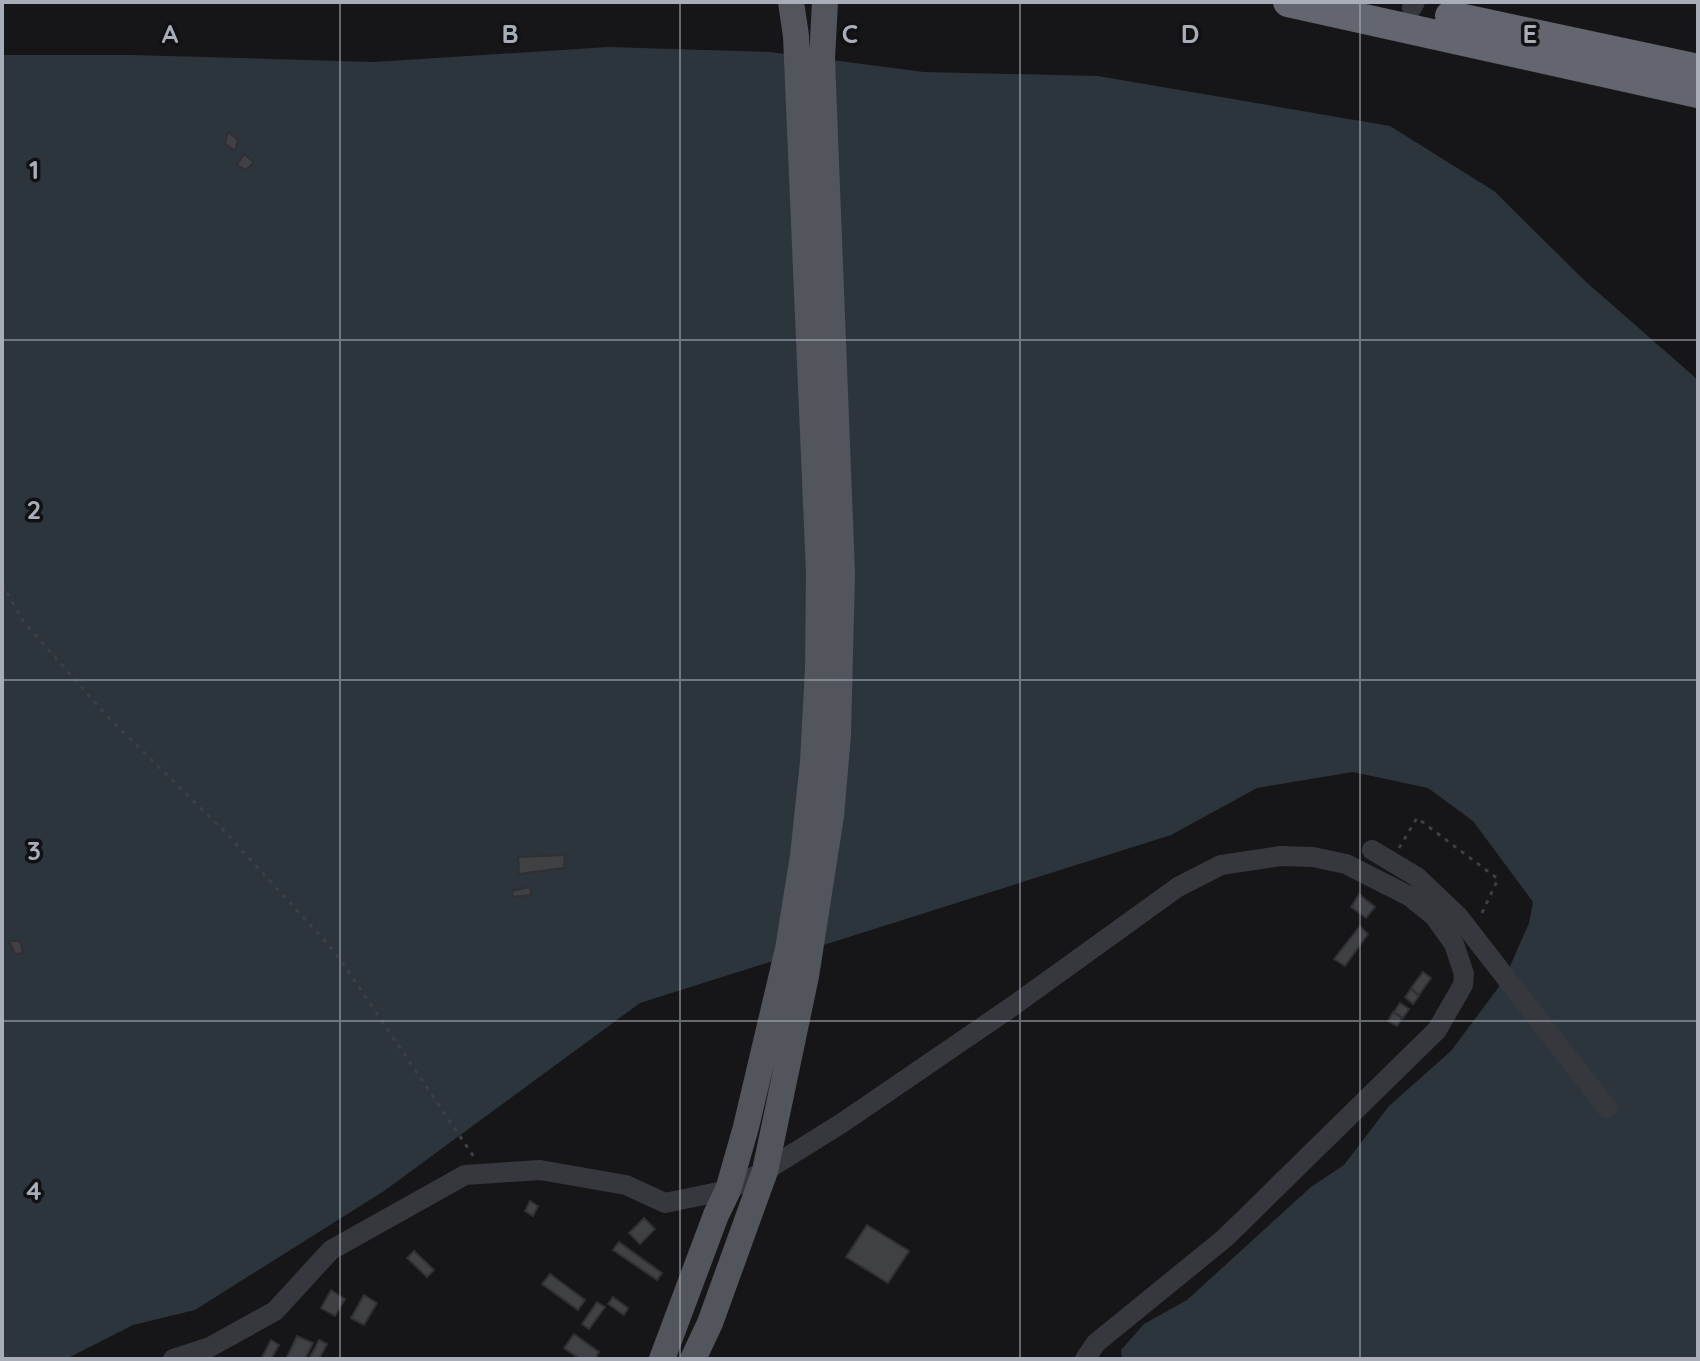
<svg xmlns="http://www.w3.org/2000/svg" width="1700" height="1361" viewBox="0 0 1700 1361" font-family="Quicksand,sans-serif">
	<rect width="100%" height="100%" fill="#161618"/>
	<path fill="#2c353c" d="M 608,47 L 770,52 L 924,72 L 1098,76 L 1390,126 L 1494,191 L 1585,281 L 1698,380 L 1698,1358 L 1122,1359 L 1121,1350 L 1144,1324 L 1187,1300 L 1311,1187 L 1344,1165 L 1389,1106 L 1451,1051 L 1504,980 L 1529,923 L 1533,902 L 1473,821 L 1428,788 L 1353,772 L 1257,788 L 1171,835 L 640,1003 L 384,1191 L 195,1310 L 133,1325 L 66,1359 L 2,1359 L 2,55 L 133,55 L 374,62 Z"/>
	<path fill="#404145" stroke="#303034" stroke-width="2" d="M 228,132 L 238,140 L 235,151 L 225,144 Z
		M 244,154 L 254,162 L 246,170 L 237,165 Z
		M 565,855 L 564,868 L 519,874 L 518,857 Z
		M 530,887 L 531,895 L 513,897 L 512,891 Z
		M 1359,894 L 1375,907 L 1366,918 L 1351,907 Z
		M 1360,926 L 1368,934 L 1345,966 L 1334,959 Z
		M 9,941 L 20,941 L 23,953 L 15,954 Z
		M 1423,972 L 1431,978 L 1419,995 L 1411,988 Z
		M 1411,989 L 1419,996 L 1413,1004 L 1405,997 Z
		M 1400,1003 L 1409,1009 L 1403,1018 L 1394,1012 Z
		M 1393,1012 L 1402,1018 L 1397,1026 L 1388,1021 Z
		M 530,1201 L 538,1206 L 533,1216 L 525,1211 Z
		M 644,1218 L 655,1229 L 640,1244 L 629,1233 Z
		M 867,1225 L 909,1251 L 888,1283 L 846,1257 Z
		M 619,1242 L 662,1273 L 657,1280 L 613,1250 Z
		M 414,1251 L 434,1270 L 427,1277 L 407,1258 Z
		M 550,1274 L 585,1300 L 578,1310 L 542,1284 Z
		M 331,1290 L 345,1299 L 335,1316 L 321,1308 Z
		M 364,1295 L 377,1303 L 364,1325 L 351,1318 Z
		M 613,1297 L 628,1308 L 624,1315 L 608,1304 Z
		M 597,1302 L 605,1307 L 589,1329 L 582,1324 Z
		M 574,1334 L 599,1352 L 595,1359 L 580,1359 L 564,1348 Z
		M 297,1336 L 313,1343 L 305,1359 L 286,1359 Z
		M 271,1340 L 279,1345 L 271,1359 L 261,1359 Z
		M 319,1340 L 327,1344 L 319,1359 L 309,1359 Z"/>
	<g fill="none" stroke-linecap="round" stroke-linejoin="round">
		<path stroke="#3d3f44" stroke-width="3" stroke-dasharray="4 6" stroke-linecap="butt" d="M 2,584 L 23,621 L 107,716 L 225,832 L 335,952 L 474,1157
			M 1399,848 L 1417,818 L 1498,879 L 1481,915"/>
		<path stroke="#37383d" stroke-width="20" d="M 1412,8 L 1415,2
			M 1372,850 L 1417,877 L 1458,916 L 1607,1108
			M 173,1359 L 210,1347 L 275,1311 L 331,1250 L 465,1175 L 540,1170 L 626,1185 L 665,1203 L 728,1190 L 765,1171 L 842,1123 L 1013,1006 L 1178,887 L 1221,865 L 1281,856 L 1313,857 L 1346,864 L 1409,896 L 1434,916 L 1454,944 L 1464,974 L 1463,985 L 1437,1030 L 1225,1238 L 1096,1343 L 1085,1359"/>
		<path stroke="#53555c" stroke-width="26" d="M 662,1359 L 716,1215 L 728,1190 L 746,1127 L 788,949 L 803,856 L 813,762 L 818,668 L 819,573 L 796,36 L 791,2
			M 693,1359 L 710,1323 L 765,1171 L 806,976 L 831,816 L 838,735 L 842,573 L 822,59 L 825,2"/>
		<path stroke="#63666e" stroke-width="30" d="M 1288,2 L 1698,93
			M 1450,16 L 1698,69"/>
	</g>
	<path fill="none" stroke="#a8adb8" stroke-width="2" stroke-opacity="0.55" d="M 340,2 L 340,1359M 680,2 L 680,1359M 1020,2 L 1020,1359M 1360,2 L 1360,1359M 2,340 L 1698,340M 2,680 L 1698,680M 2,1021 L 1698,1021"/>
	<g font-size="26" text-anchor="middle" font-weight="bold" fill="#a8adb8" stroke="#111113" stroke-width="7" stroke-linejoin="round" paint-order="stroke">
		<text x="170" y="43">A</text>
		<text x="510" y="43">B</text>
		<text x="850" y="43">C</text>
		<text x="1190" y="43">D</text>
		<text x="1530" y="43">E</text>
		<text x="34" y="179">1</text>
		<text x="34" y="519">2</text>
		<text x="34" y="860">3</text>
		<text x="34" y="1200">4</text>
	</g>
	<rect width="1700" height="1361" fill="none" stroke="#a8adb8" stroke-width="8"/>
</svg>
